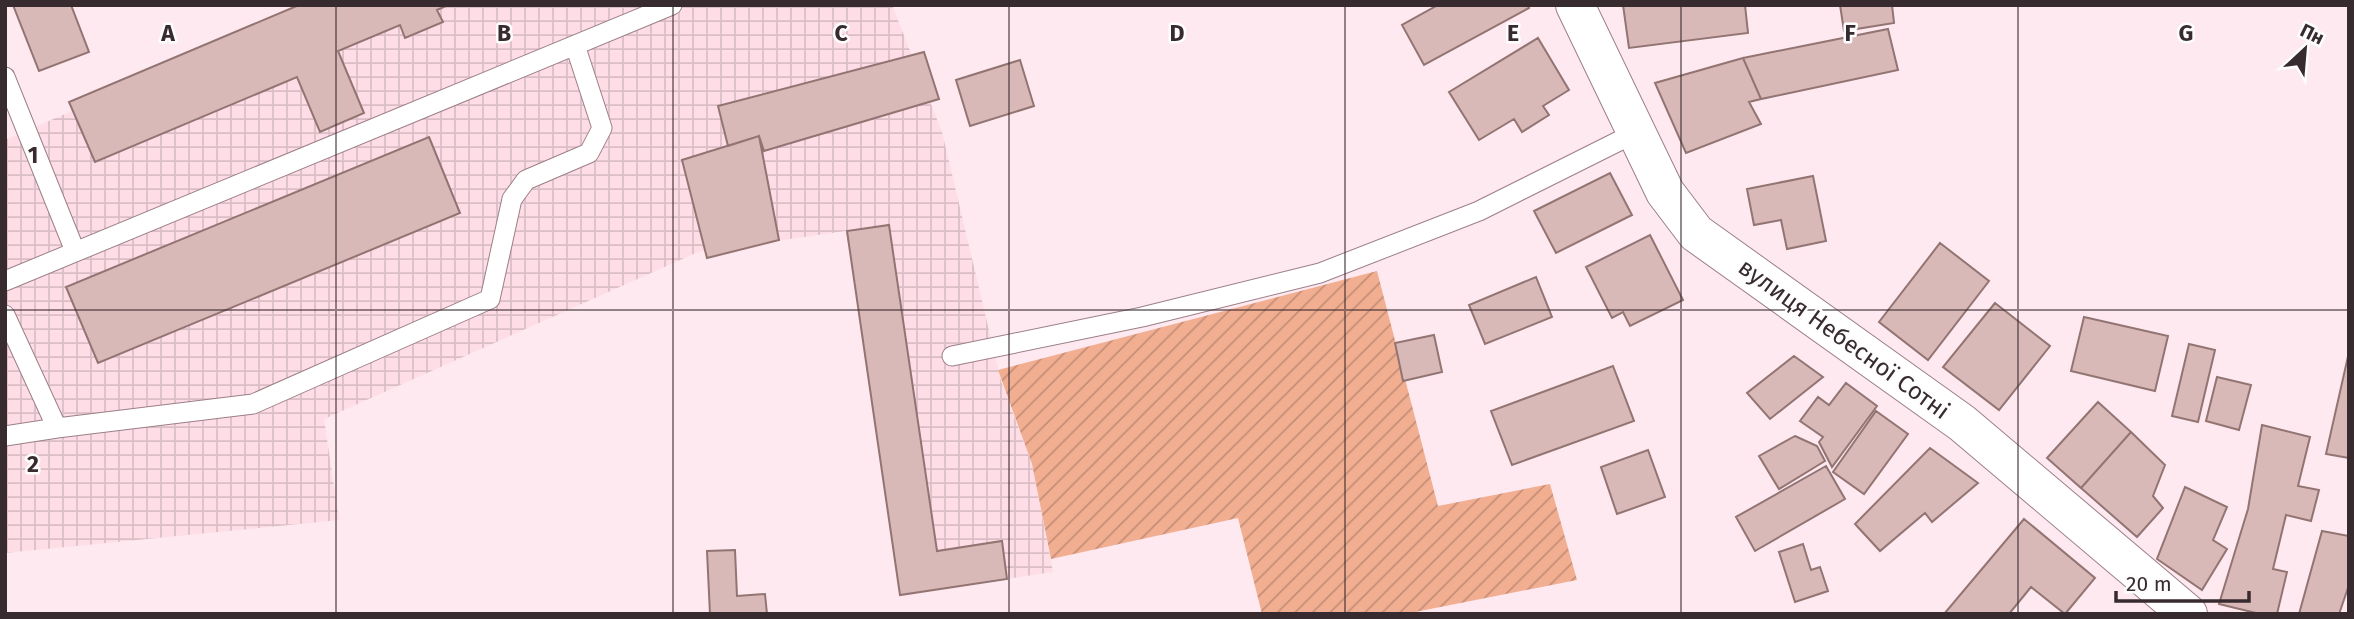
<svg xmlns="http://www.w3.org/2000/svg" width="2354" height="619" viewBox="0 0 2354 619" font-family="'Fira Sans',sans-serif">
	<defs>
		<pattern id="industrial-grid" width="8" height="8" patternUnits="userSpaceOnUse" patternTransform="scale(1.75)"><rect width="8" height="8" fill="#fedde7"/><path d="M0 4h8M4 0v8" fill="none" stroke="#dabec6"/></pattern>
		<pattern id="garden-furrows" width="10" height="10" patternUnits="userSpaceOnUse" patternTransform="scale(1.75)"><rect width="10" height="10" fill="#f2ae91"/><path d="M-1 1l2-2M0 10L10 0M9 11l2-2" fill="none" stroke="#c58e77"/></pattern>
	</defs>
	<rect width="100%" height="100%" fill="#fde9ef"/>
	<path fill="url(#industrial-grid)" d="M 315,5 L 892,5 L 942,132 L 1001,381 L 1032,464 L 1053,572 L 900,595 L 846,231 L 698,252 L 324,419 L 339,520 L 5,553 L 5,140 Z"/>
	<path fill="url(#garden-furrows)" d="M 1377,271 L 1438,506 L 1550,484 L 1577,580 L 1405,614 L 1262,614 L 1238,518 L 1051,559 L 1032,464 L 998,370 Z"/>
	<path fill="#d9b9b7" stroke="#927472" stroke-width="2" d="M 13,5 L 71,5 L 89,52 L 39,71 Z
		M 299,5 L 448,5 L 437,10 L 443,22 L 405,38 L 400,25 L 338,51 L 364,113 L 320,132 L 297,77 L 95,162 L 69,102 Z
		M 1438,5 L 1528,5 L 1529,8 L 1424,65 L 1402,25 Z
		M 1623,5 L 1745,5 L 1748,33 L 1629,48 Z
		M 1840,5 L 1892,5 L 1894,23 L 1844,31 Z
		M 1888,29 L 1898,70 L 1761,99 L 1743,58 Z
		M 1538,38 L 1569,90 L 1543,106 L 1549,115 L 1522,132 L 1514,119 L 1479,140 L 1449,92 Z
		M 924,52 L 939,99 L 764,151 L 759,136 L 728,146 L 718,106 Z
		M 1743,58 L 1761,99 L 1749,102 L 1761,124 L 1686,153 L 1655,83 Z
		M 1020,60 L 1034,106 L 970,126 L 956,80 Z
		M 759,136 L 779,240 L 707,258 L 682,160 Z
		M 429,137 L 460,213 L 98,363 L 66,287 Z
		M 1610,173 L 1632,215 L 1556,253 L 1534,211 Z
		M 1813,176 L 1826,241 L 1787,249 L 1781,220 L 1754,225 L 1747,189 Z
		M 889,225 L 937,551 L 1002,541 L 1007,579 L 900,595 L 847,231 Z
		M 1650,235 L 1683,300 L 1630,326 L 1623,312 L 1612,318 L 1586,267 Z
		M 1940,243 L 1989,281 L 1928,360 L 1879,322 Z
		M 1536,277 L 1552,317 L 1485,344 L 1469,305 Z
		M 1995,303 L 2050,346 L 1999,410 L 1943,367 Z
		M 2084,317 L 2168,336 L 2155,391 L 2071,371 Z
		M 1434,335 L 1442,372 L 1403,381 L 1395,343 Z
		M 2189,344 L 2215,350 L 2198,422 L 2172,416 Z
		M 2349,352 L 2349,458 L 2326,454 Z
		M 1794,356 L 1823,377 L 1770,419 L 1747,393 Z
		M 1613,366 L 1634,421 L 1512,465 L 1491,411 Z
		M 2217,377 L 2251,385 L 2239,430 L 2206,421 Z
		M 1846,383 L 1877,406 L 1832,467 L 1819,442 L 1823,437 L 1800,421 L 1818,397 L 1829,405 Z
		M 2098,402 L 2131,432 L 2081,488 L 2047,458 Z
		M 1876,411 L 1908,434 L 1864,494 L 1833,472 Z
		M 2262,425 L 2310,437 L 2298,486 L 2319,490 L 2311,521 L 2286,515 L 2273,569 L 2287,572 L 2277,614 L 2260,614 L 2219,604 L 2248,509 Z
		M 2131,432 L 2165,465 L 2153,496 L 2163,508 L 2137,537 L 2081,488 Z
		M 1795,436 L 1817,446 L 1825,461 L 1779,489 L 1759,456 Z
		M 1930,448 L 1978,483 L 1932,522 L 1925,513 L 1880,551 L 1855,524 Z
		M 1648,450 L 1665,497 L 1617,514 L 1601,467 Z
		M 1826,466 L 1845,499 L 1755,551 L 1736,517 Z
		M 2185,487 L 2227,507 L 2213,540 L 2227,549 L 2202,590 L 2157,559 Z
		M 2024,519 L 2095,578 L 2065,614 L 2031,587 L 2009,614 L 1944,614 Z
		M 2322,531 L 2349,536 L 2349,585 L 2339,614 L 2299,614 Z
		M 1803,544 L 1811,570 L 1820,567 L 1828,591 L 1795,602 L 1779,552 Z
		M 735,550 L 737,596 L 765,594 L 767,614 L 710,614 L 707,551 Z"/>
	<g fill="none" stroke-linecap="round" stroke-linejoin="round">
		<defs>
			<path id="service" d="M 5,77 L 75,251
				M 5,281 L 672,5
				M 5,315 L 57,428 L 5,436
				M 952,356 L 1142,317 L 1320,273 L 1479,211 L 1637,132
				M 57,428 L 253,404 L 490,299 L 512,199 L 526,180 L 589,153 L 602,128 L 575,45"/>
			<path id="minor" d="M 1575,5 L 1665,192 L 1696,233 L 1962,423 L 2188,614"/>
		</defs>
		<use href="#service" stroke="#9c7f88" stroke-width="21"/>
		<use href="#minor" stroke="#9c7f88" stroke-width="40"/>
		<use href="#service" stroke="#fff" stroke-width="19"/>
		<use href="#minor" stroke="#fff" stroke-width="38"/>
	</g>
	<path fill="none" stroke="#382b2f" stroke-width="2" stroke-opacity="0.55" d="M 336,5 L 336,614M 673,5 L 673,614M 1009,5 L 1009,614M 1345,5 L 1345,614M 1681,5 L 1681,614M 2018,5 L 2018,614M 5,310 L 2349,310"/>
	<g text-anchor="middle" stroke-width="5" stroke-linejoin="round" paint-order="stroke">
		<g font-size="24" fill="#382b2f" stroke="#fdfdfd">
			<text transform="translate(1844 339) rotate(36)" y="8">вулиця Небесної Сотні</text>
		</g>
	</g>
	<g font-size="23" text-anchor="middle" font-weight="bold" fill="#382b2f" stroke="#fdfdfd" stroke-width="5" stroke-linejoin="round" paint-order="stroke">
		<text x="168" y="41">A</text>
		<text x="504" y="41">B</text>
		<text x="841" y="41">C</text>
		<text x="1177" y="41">D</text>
		<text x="1513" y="41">E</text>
		<text x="1850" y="41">F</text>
		<text x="2186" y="41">G</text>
		<text x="33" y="163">1</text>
		<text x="33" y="472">2</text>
	</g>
	<rect width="2354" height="619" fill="none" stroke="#382b2f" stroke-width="14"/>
	<g transform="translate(2305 49) rotate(26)" stroke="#fdfdfd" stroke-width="5" paint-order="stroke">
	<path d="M0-5L12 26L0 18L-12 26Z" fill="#382b2f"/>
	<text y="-10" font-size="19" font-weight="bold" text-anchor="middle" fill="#382b2f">Пн</text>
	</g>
	<path d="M2116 591v10h133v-10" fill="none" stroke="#382b2f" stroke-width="3.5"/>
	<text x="2126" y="591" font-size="21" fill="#382b2f" stroke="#fdfdfd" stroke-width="5" paint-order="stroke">20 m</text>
</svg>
